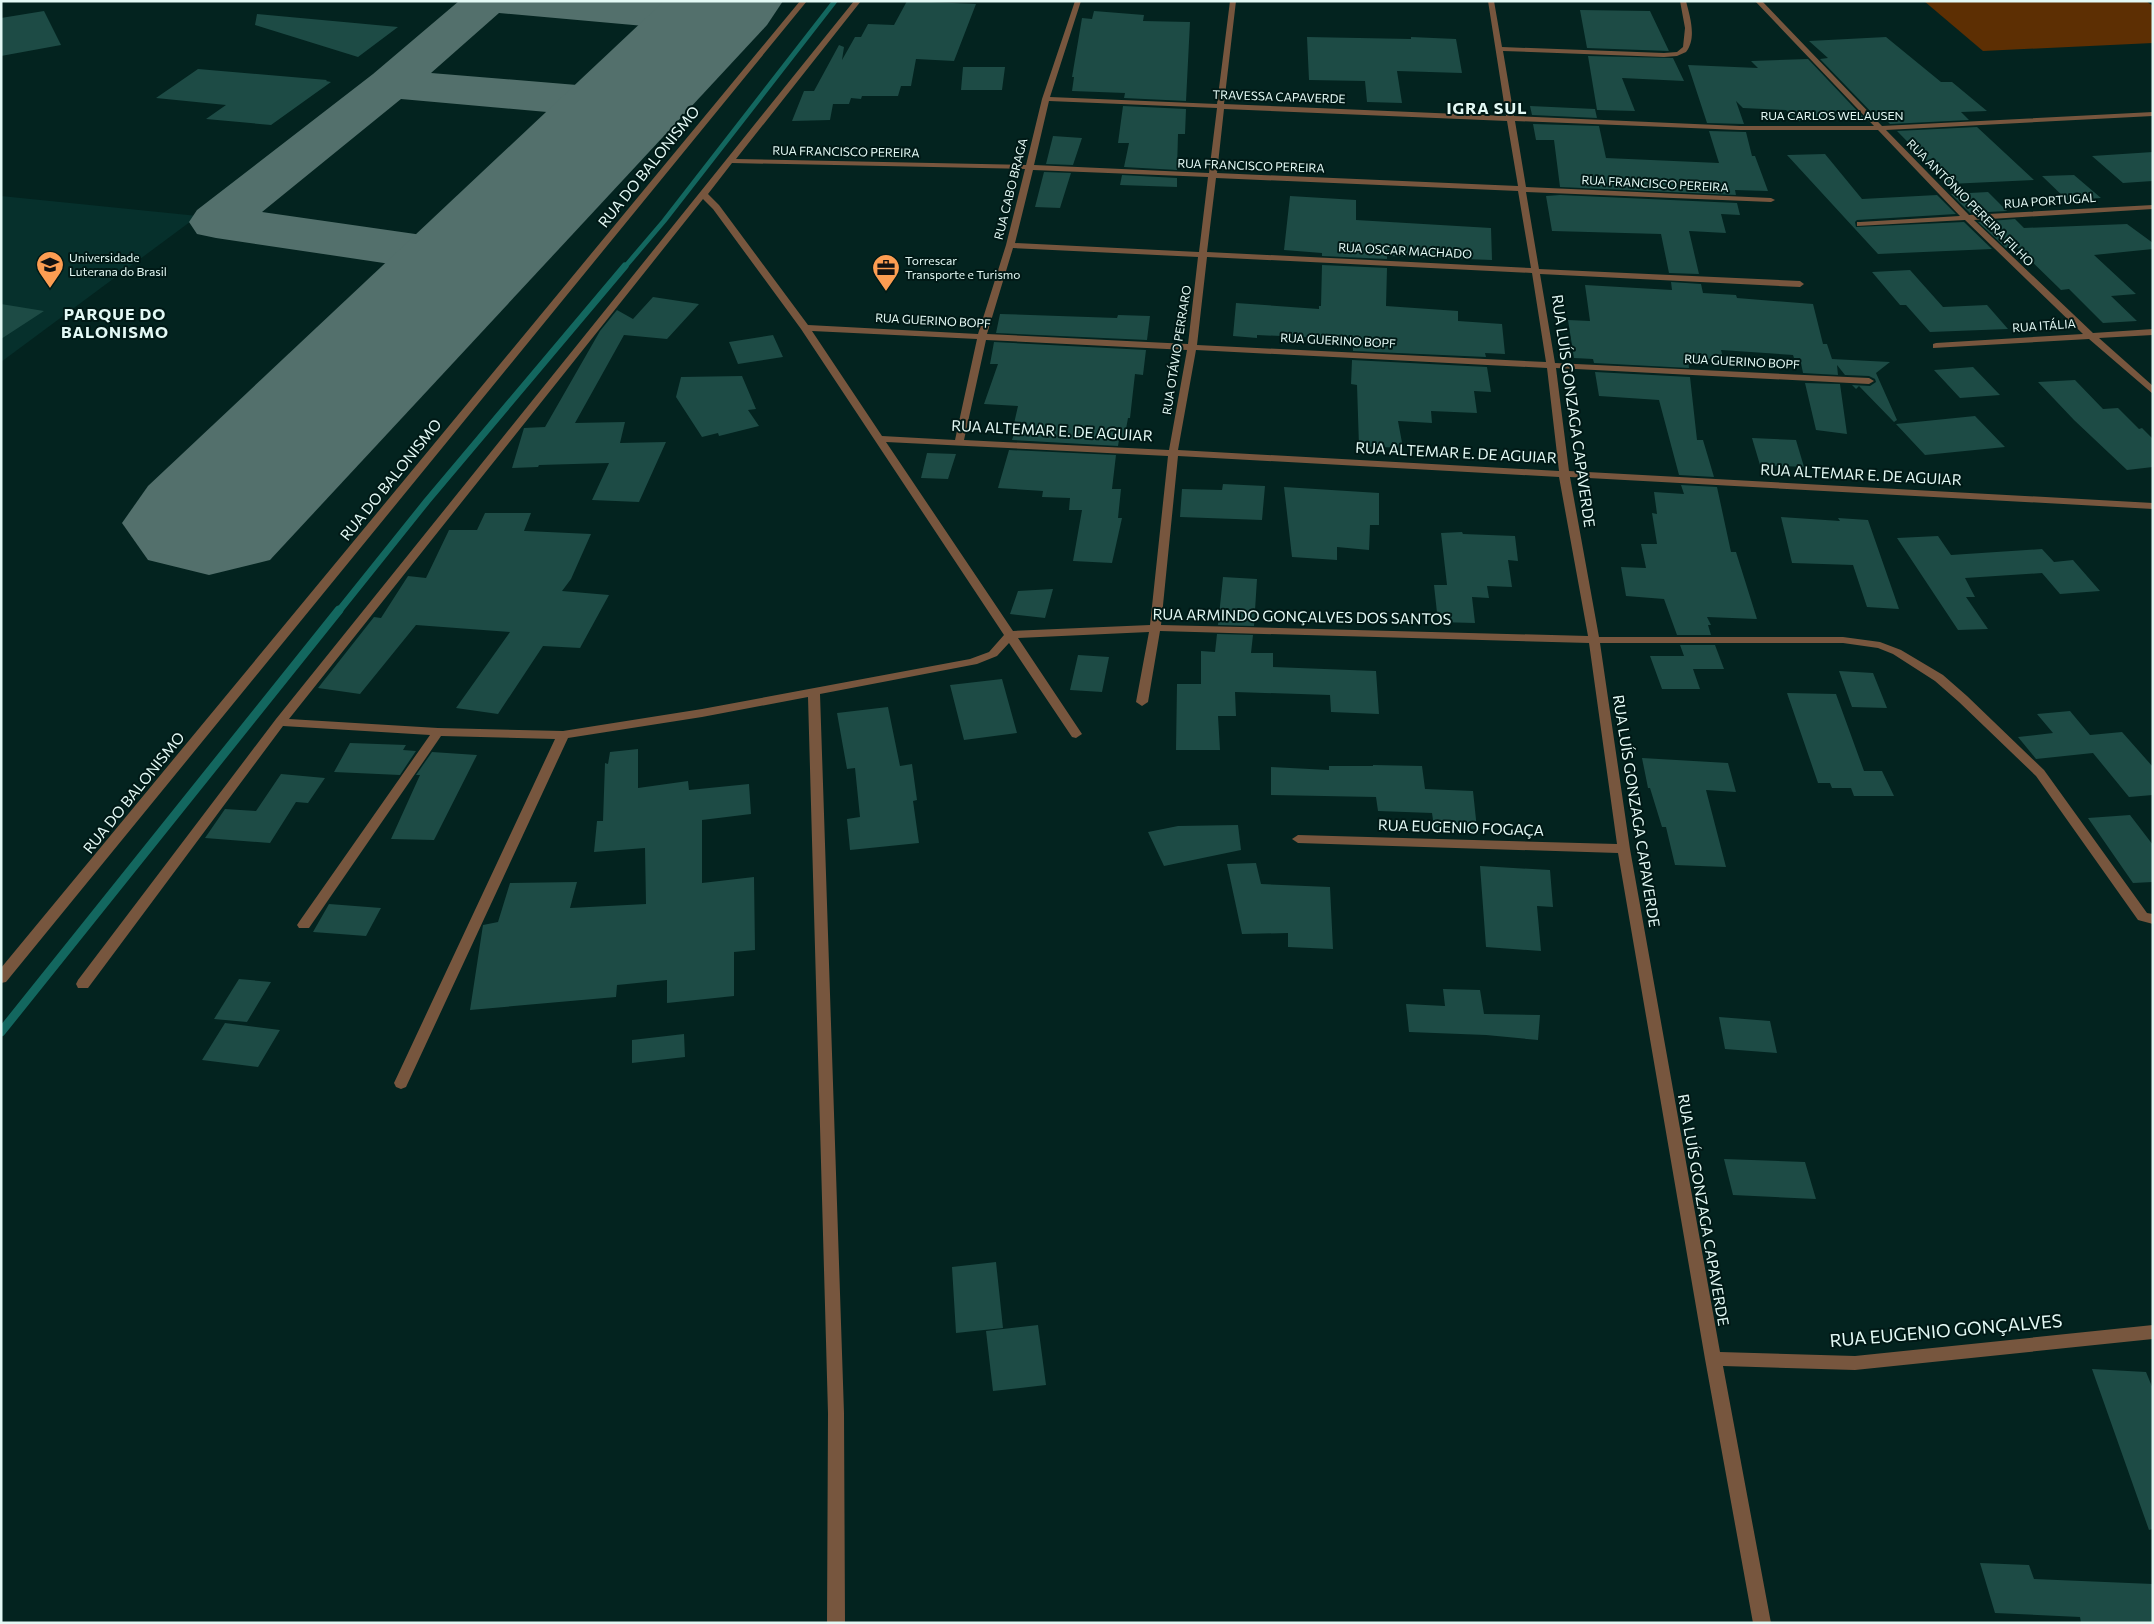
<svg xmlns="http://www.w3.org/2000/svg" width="2154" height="1624" viewBox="0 0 2154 1624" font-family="Commissioner,sans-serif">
	<rect width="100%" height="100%" fill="#03231f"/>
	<path fill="#06302c" d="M 1,196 L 198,216 L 1,362 Z"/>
	<path fill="#5d2f03" d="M 1924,1 L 2146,1 L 2153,6 L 2153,43 L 1983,51 Z"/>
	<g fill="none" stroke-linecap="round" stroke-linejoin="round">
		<path stroke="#13675f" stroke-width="5" d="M 624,268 L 664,221 L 835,1"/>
		<path stroke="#13675f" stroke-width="7" d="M 338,612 L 427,501 L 625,266"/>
		<path stroke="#13675f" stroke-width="9" d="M 1,1032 L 339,610"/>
		<path fill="#53706c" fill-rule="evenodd" d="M 459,1 L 661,1 L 711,6 L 727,9 L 733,19 L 727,29 L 711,32 L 499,13 L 431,73 L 625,89 L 642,94 L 649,104 L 642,114 L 625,119 L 401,99 L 262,212 L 471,242 L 491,247 L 499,259 L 491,271 L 471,276 L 216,238 L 197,234 L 189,222 L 197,210 L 373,74 Z"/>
		<path fill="#53706c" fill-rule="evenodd" d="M 664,1 L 783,1 L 767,25 L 270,560 L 209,575 L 148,560 L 122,523 L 148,486 Z"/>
	</g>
	<path fill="#1d4b45" d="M 907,1 L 976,4 L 954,61 L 916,59 L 911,86 L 901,86 L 898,96 L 862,96 L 861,99 L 851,98 L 849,104 L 833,104 L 830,120 L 792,121 L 804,91 L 814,91 L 839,45 L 844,47 L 842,60 L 855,37 L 861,37 L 868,24 L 894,25 Z
		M 1580,10 L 1650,11 L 1669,51 L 1587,48 Z
		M 44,11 L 61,45 L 1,56 L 1,18 Z
		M 1094,11 L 1144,15 L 1143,21 L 1190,22 L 1186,101 L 1124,98 L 1125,93 L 1072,91 L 1074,77 L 1072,77 L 1082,18 L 1092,19 Z
		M 257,14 L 398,27 L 358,57 L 255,25 Z
		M 1307,37 L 1411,39 L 1411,37 L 1456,39 L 1462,73 L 1397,71 L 1402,103 L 1367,102 L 1365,81 L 1309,80 Z
		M 1886,37 L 1941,82 L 1952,82 L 1987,111 L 1961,112 L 1969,120 L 1890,124 L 1882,116 L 1876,117 L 1820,59 L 1828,58 L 1809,41 Z
		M 1588,56 L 1673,58 L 1684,81 L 1622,78 L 1635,111 L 1597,110 Z
		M 1808,59 L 1863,117 L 1797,121 L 1786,110 L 1743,108 L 1736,101 L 1744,124 L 1707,123 L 1688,65 L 1758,68 L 1751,61 Z
		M 963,67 L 1005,67 L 1002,90 L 961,90 Z
		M 198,69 L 327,80 L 326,81 L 331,82 L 271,125 L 206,119 L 226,105 L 156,98 Z
		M 1123,106 L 1186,109 L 1185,134 L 1178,134 L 1177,170 L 1124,167 L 1129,143 L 1118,143 Z
		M 1530,106 L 1595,109 L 1597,118 L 1532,115 Z
		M 1533,124 L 1599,126 L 1606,158 L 1719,163 L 1709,131 L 1746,132 L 1752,156 L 1755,156 L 1768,191 L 1735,190 L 1736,195 L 1560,187 L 1554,140 L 1536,140 Z
		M 1977,127 L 2034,180 L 1949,184 L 1897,131 Z
		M 1053,136 L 1082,138 L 1073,165 L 1046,164 Z
		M 2153,152 L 2153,181 L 2123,183 L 2092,156 Z
		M 1825,154 L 1862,199 L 1937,195 L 1956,214 L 1857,220 L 1855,222 L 1856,227 L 1964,222 L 1992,249 L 1878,254 L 1787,155 Z
		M 1044,172 L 1071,173 L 1060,208 L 1035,207 Z
		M 1122,175 L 1177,178 L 1177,187 L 1120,185 Z
		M 2074,175 L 2101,198 L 2067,200 L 2042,176 Z
		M 1988,192 L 2007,211 L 1970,213 L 1951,194 Z
		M 1560,195 L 1737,203 L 1740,215 L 1721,214 L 1726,233 L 1689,231 L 1699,274 L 1669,273 L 1661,234 L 1552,231 L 1546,196 Z
		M 1290,196 L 1356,200 L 1356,220 L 1491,228 L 1492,260 L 1387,256 L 1387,259 L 1322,256 L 1322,253 L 1284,250 Z
		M 2015,219 L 2024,228 L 2127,224 L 2153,243 L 2153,249 L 2094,255 L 2136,294 L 2111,296 L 2137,321 L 2103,323 L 2069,289 L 2061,290 L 2018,248 L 2006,248 L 1978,222 Z
		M 1322,265 L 1387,268 L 1386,306 L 1458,311 L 1458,321 L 1502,324 L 1505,354 L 1485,353 L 1486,357 L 1353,351 L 1353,342 L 1350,341 L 1350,339 L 1257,335 L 1257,338 L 1233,336 L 1236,303 L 1319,309 L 1319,306 L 1321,306 Z
		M 1910,270 L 1943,307 L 1987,305 L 2008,329 L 1930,332 L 1906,305 L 1900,305 L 1872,272 Z
		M 1671,282 L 1701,284 L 1703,293 L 1736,295 L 1737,298 L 1813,304 L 1823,344 L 1827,344 L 1832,359 L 1890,362 L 1876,373 L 1897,420 L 1894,422 L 1859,386 L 1856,389 L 1852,385 L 1870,386 L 1876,382 L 1875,379 L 1869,376 L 1845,375 L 1837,365 L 1838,375 L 1803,373 L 1800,358 L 1794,358 L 1793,355 L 1721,350 L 1724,360 L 1688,358 L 1689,368 L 1594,363 L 1593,359 L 1574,358 L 1568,320 L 1590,321 L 1585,285 L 1672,290 Z
		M 653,297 L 699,304 L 667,339 L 624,335 L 575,423 L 625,422 L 620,443 L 666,442 L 639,502 L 592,500 L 609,463 L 539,465 L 538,467 L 512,468 L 524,428 L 545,427 L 600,331 L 617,310 L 633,319 Z
		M 1,304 L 44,311 L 1,339 Z
		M 1000,314 L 1117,318 L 1118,315 L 1150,316 L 1147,340 L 996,333 Z
		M 773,335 L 783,357 L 738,364 L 729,342 Z
		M 994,342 L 1146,350 L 1143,375 L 1135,374 L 1130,418 L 1128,418 L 1124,440 L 1119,440 L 1118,446 L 1012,440 L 1016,428 L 1013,428 L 1018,406 L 984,404 L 998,364 L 990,364 Z
		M 1352,360 L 1487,367 L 1491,392 L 1474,391 L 1477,413 L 1431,411 L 1432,423 L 1398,421 L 1403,448 L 1359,446 L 1357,385 L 1351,384 Z
		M 1973,367 L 2000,395 L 1960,398 L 1934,370 Z
		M 1595,372 L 1690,377 L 1697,440 L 1703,440 L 1714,477 L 1679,475 L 1659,400 L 1599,396 Z
		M 742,376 L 756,409 L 748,410 L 759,426 L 719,436 L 718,433 L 702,437 L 676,397 L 681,377 Z
		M 2075,380 L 2103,409 L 2118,408 L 2139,429 L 2142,428 L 2153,439 L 2153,467 L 2127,470 L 2074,420 L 2038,382 Z
		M 1805,383 L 1840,384 L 1847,434 L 1816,430 Z
		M 1975,416 L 2005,447 L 1925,455 L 1896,424 Z
		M 1752,438 L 1796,440 L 1804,467 L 1760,465 Z
		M 1009,450 L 1116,455 L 1112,489 L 1121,489 L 1118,518 L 1122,518 L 1112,563 L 1073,561 L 1082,510 L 1069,510 L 1070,498 L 1042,497 L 1043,491 L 998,488 Z
		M 927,453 L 956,454 L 948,479 L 921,478 Z
		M 1223,484 L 1265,486 L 1262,520 L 1180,517 L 1182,489 L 1222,490 Z
		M 1681,485 L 1717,487 L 1731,552 L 1736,552 L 1757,619 L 1707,617 L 1711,625 L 1708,625 L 1711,635 L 1677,635 L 1664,599 L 1626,596 L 1621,567 L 1646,568 L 1641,544 L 1657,544 L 1652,513 L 1657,514 L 1654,492 L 1684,494 Z
		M 1284,487 L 1379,493 L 1379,525 L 1370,525 L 1369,550 L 1337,547 L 1337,560 L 1292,557 Z
		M 485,513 L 531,513 L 524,531 L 526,531 L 591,534 L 571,579 L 562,591 L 609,595 L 580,648 L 543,646 L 498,714 L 456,708 L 510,632 L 416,625 L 360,694 L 318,688 L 374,617 L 381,618 L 408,576 L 426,578 L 449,530 L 477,530 Z
		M 1781,517 L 1840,521 L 1838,518 L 1868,520 L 1899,609 L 1867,607 L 1853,565 L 1792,563 Z
		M 1462,532 L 1463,534 L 1515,536 L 1518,561 L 1508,560 L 1512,587 L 1487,586 L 1489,598 L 1472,597 L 1475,623 L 1438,622 L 1434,585 L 1447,585 L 1441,533 Z
		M 1938,536 L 1951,555 L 2042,549 L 2054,562 L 2073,560 L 2100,591 L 2060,594 L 2042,573 L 1965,578 L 1975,597 L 1966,597 L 1988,629 L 1958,630 L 1897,538 Z
		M 1223,577 L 1257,579 L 1254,626 L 1218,625 Z
		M 1053,589 L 1045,618 L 1010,614 L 1018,591 Z
		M 1217,634 L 1253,635 L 1251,653 L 1273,653 L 1273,667 L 1376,671 L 1379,714 L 1331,712 L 1330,695 L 1235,692 L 1236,716 L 1218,716 L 1220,750 L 1176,750 L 1177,684 L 1201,684 L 1201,651 L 1215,652 Z
		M 1680,645 L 1715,645 L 1724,669 L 1693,669 L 1700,689 L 1662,689 L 1650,656 L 1684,656 Z
		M 1078,655 L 1109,657 L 1102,692 L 1070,690 Z
		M 1839,671 L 1873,673 L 1887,708 L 1852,707 Z
		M 1002,679 L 1017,733 L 964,740 L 950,685 Z
		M 1787,693 L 1836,694 L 1864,771 L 1882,771 L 1894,796 L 1854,796 L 1851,788 L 1832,788 L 1830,783 L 1818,783 Z
		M 888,707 L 900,766 L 912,764 L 917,800 L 913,801 L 919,843 L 850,850 L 847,819 L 860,817 L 855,768 L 847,769 L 837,713 Z
		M 2070,711 L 2090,735 L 2122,732 L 2153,767 L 2153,795 L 2129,797 L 2093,753 L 2036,759 L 2018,737 L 2053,733 L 2037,714 Z
		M 350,743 L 406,745 L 403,750 L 416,751 L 400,775 L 334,772 Z
		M 638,749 L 638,788 L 688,781 L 689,790 L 749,784 L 751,814 L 702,820 L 702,883 L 754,877 L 755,950 L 734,952 L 734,996 L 667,1003 L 667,980 L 617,985 L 616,997 L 470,1010 L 483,925 L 498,922 L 510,883 L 577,882 L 570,908 L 646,904 L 645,848 L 594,852 L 597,821 L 603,821 L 605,763 L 608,764 L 610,752 Z
		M 432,752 L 477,755 L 434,840 L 391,839 L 420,775 L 416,775 Z
		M 1642,758 L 1728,763 L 1736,792 L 1706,790 L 1726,867 L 1675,865 L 1666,827 L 1662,827 L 1650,788 L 1648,788 Z
		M 1373,765 L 1422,766 L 1425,789 L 1473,791 L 1477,829 L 1434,827 L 1432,813 L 1378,811 L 1376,797 L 1271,795 L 1271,767 L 1329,770 L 1329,766 L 1373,766 Z
		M 281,774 L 325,778 L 308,803 L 296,802 L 270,843 L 205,838 L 225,809 L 256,811 Z
		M 2130,815 L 2153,845 L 2153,882 L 2133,883 L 2088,818 Z
		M 1238,825 L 1241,850 L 1164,866 L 1148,832 L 1178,826 Z
		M 1256,863 L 1261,884 L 1330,887 L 1333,949 L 1288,947 L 1288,933 L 1242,934 L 1227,864 Z
		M 1480,866 L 1550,870 L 1553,907 L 1537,906 L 1541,951 L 1486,947 Z
		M 329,904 L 381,908 L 366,936 L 313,932 Z
		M 239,979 L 271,982 L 247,1022 L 214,1019 Z
		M 1443,989 L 1480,990 L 1484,1014 L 1540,1015 L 1538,1040 L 1486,1035 L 1409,1032 L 1406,1004 L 1445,1006 Z
		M 1719,1017 L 1770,1021 L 1777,1053 L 1725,1049 Z
		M 225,1023 L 280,1030 L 258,1067 L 202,1060 Z
		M 684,1034 L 685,1057 L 632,1063 L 632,1040 Z
		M 1724,1159 L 1805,1162 L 1816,1199 L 1733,1195 Z
		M 996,1262 L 1003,1328 L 956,1333 L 952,1267 Z
		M 1038,1325 L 1046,1385 L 993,1391 L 986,1331 Z
		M 2092,1369 L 2146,1372 L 2153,1389 L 2153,1529 L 2149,1530 Z
		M 1980,1563 L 2029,1565 L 2034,1579 L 2153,1584 L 2153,1623 L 2081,1623 L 2080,1617 L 1995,1613 Z"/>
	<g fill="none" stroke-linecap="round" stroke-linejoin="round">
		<path fill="#77563e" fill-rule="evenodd" d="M 800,1 L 807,1 L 6,982 L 1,983 L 1,968 Z
			M 854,1 L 861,1 L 736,159 L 1026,165 L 1042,99 L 1075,1 L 1081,1 L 1050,97 L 1217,104 L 1230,1 L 1236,1 L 1224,104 L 1506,116 L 1488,1 L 1494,1 L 1502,47 L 1664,53 L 1677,52 L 1683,47 L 1685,28 L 1680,1 L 1686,1 C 1690,17 1697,38 1686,52 L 1677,56 L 1664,57 L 1503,51 L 1514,116 L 1740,126 L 1874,126 L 1755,1 L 1762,1 L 1882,126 L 2153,112 L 2153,116 L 1886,130 L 1969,215 L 2153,205 L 2153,209 L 1974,220 L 2093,333 L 2153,329 L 2153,335 L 2099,338 L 2153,386 L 2153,394 L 2089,339 L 1933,348 L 1933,344 L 1936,343 L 2083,334 L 1965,220 L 1857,226 L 1857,222 L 1860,222 L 1960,216 L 1878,130 L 1740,130 L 1515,121 L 1526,187 L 1771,198 L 1775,200 L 1771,202 L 1526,192 L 1539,269 L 1800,281 L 1804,284 L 1800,287 L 1540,274 L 1555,363 L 1869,378 L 1874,381 L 1869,384 L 1556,368 L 1569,471 L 2153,503 L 2153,509 L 1570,477 L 1599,637 L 1843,637 L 1880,642 L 1901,650 L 1943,675 L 1967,696 L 2044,770 L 2147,913 L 2153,914 L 2153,924 L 2138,920 L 2036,776 L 1959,702 L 1935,681 L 1893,654 L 1878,648 L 1843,643 L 1600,643 L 1630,849 L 1720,1352 L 1855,1356 L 2153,1325 L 2153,1339 L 1855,1370 L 1723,1366 L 1771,1623 L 1753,1623 L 1705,1359 L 1618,853 L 1298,843 L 1292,839 L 1298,835 L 1617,844 L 1589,643 L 1160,631 L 1148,702 L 1142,706 L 1136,702 L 1149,632 L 1018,638 L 1082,734 L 1076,738 L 1072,737 L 1009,643 L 997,656 L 977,664 L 820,694 L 844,1413 L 845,1623 L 827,1623 L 828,1413 L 808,697 L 702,717 L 568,738 L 406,1087 L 401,1089 L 396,1087 L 394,1083 L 555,739 L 441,736 L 309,928 L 299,928 L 297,925 L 299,922 L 430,735 L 283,726 L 88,988 L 78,988 L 76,984 L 78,980 L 276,719 ZM 1049,101 L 1217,108 L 1209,173 L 1034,165 ZM 1224,109 L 1507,121 L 1518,186 L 1217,173 ZM 732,163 L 1025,169 L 1006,245 L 978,334 L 808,325 L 719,205 L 708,194 ZM 1033,170 L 1208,177 L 1199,252 L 1015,243 ZM 1216,178 L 1518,191 L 1531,268 L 1207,252 ZM 703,199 L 713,209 L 801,329 L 1004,635 L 989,652 L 970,659 L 702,709 L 563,731 L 438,728 L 289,719 ZM 1013,248 L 1198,257 L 1188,344 L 987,334 ZM 1207,257 L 1532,273 L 1546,362 L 1197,345 ZM 812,331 L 977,339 L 955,440 L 882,436 ZM 986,340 L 1187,350 L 1169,450 L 964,440 ZM 1196,350 L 1547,368 L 1559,471 L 1178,450 ZM 886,442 L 1168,456 L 1150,625 L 1013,631 ZM 1178,456 L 1559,477 L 1588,636 L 1161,625 Z"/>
	</g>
	<defs>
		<symbol id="university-pin" viewBox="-11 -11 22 30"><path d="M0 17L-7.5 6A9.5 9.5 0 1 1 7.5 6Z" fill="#fc9d52" stroke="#001916"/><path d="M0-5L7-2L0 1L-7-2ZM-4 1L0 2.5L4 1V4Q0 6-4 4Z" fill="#111"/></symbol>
		<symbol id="office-pin" viewBox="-11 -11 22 30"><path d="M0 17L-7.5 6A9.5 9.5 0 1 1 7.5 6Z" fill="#fc9d52" stroke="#001916"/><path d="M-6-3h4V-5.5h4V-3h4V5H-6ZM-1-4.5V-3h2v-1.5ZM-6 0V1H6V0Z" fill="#111"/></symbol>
	</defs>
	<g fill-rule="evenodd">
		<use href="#university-pin" x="34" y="249" width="32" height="43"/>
		<use href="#office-pin" x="870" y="252" width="32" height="43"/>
	</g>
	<g text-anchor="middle" stroke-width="4" stroke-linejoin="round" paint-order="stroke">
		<g font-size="12" fill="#e3f9f5" stroke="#001916">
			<text transform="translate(1279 97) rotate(2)" y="4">TRAVESSA CAPAVERDE</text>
			<text x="1832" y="120">RUA CARLOS WELAUSEN</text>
			<text transform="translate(846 152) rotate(1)" y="4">RUA FRANCISCO PEREIRA</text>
			<text transform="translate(1251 166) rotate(2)" y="4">RUA FRANCISCO PEREIRA</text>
			<text transform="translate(1655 184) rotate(3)" y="4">RUA FRANCISCO PEREIRA</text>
			<text transform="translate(1011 189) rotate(-76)" y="4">RUA CABO BRAGA</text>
			<text transform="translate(2050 201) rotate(-4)" y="4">RUA PORTUGAL</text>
			<text transform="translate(1970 203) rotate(45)" y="4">RUA ANTÔNIO PEREIRA FILHO</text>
			<text transform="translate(1405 251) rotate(3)" y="4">RUA OSCAR MACHADO</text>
			<text transform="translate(933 321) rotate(3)" y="4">RUA GUERINO BOPF</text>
			<text transform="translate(2044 326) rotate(-4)" y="4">RUA ITÁLIA</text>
			<text transform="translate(1338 341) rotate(3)" y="4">RUA GUERINO BOPF</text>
			<text transform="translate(1177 350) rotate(-81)" y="4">RUA OTÁVIO PERRARO</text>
			<text transform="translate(1742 362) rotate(3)" y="4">RUA GUERINO BOPF</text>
		</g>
		<g font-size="12" fill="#e3f9f5" stroke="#001916" text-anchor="start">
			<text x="69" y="262">Universidade<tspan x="69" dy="14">Luterana do Brasil</tspan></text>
			<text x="905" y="265">Torrescar<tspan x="905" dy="14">Transporte e Turismo</tspan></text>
		</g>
		<g font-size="15" fill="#e3f9f5" stroke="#001916">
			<text transform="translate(649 167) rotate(-51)" y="5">RUA DO BALONISMO</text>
			<text transform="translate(1573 411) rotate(82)" y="5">RUA LUÍS GONZAGA CAPAVERDE</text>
			<text transform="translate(1052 431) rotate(3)" y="5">RUA ALTEMAR E. DE AGUIAR</text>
			<text transform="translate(1456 453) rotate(3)" y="5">RUA ALTEMAR E. DE AGUIAR</text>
			<text transform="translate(1861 475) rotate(3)" y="5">RUA ALTEMAR E. DE AGUIAR</text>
			<text transform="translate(391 480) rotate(-51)" y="5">RUA DO BALONISMO</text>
			<text transform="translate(1302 617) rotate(1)" y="5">RUA ARMINDO GONÇALVES DOS SANTOS</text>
			<text transform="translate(134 793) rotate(-51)" y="5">RUA DO BALONISMO</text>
			<text transform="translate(1636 811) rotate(81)" y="5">RUA LUÍS GONZAGA CAPAVERDE</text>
			<text transform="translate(1461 828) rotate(2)" y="5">RUA EUGENIO FOGAÇA</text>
			<text transform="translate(1703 1210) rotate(80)" y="5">RUA LUÍS GONZAGA CAPAVERDE</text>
		</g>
		<g font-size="16" font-weight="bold" letter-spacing="1" fill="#e3f9f5" stroke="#001916">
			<text x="1487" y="114">IGRA SUL</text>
			<text x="115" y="320">PARQUE DO<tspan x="115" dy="18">BALONISMO</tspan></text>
		</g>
		<g font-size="18" fill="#e3f9f5" stroke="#001916">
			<text transform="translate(1946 1331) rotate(-5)" y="6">RUA EUGENIO GONÇALVES</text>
		</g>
	</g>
	<rect width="2154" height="1624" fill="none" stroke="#e3f9f5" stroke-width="5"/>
</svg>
